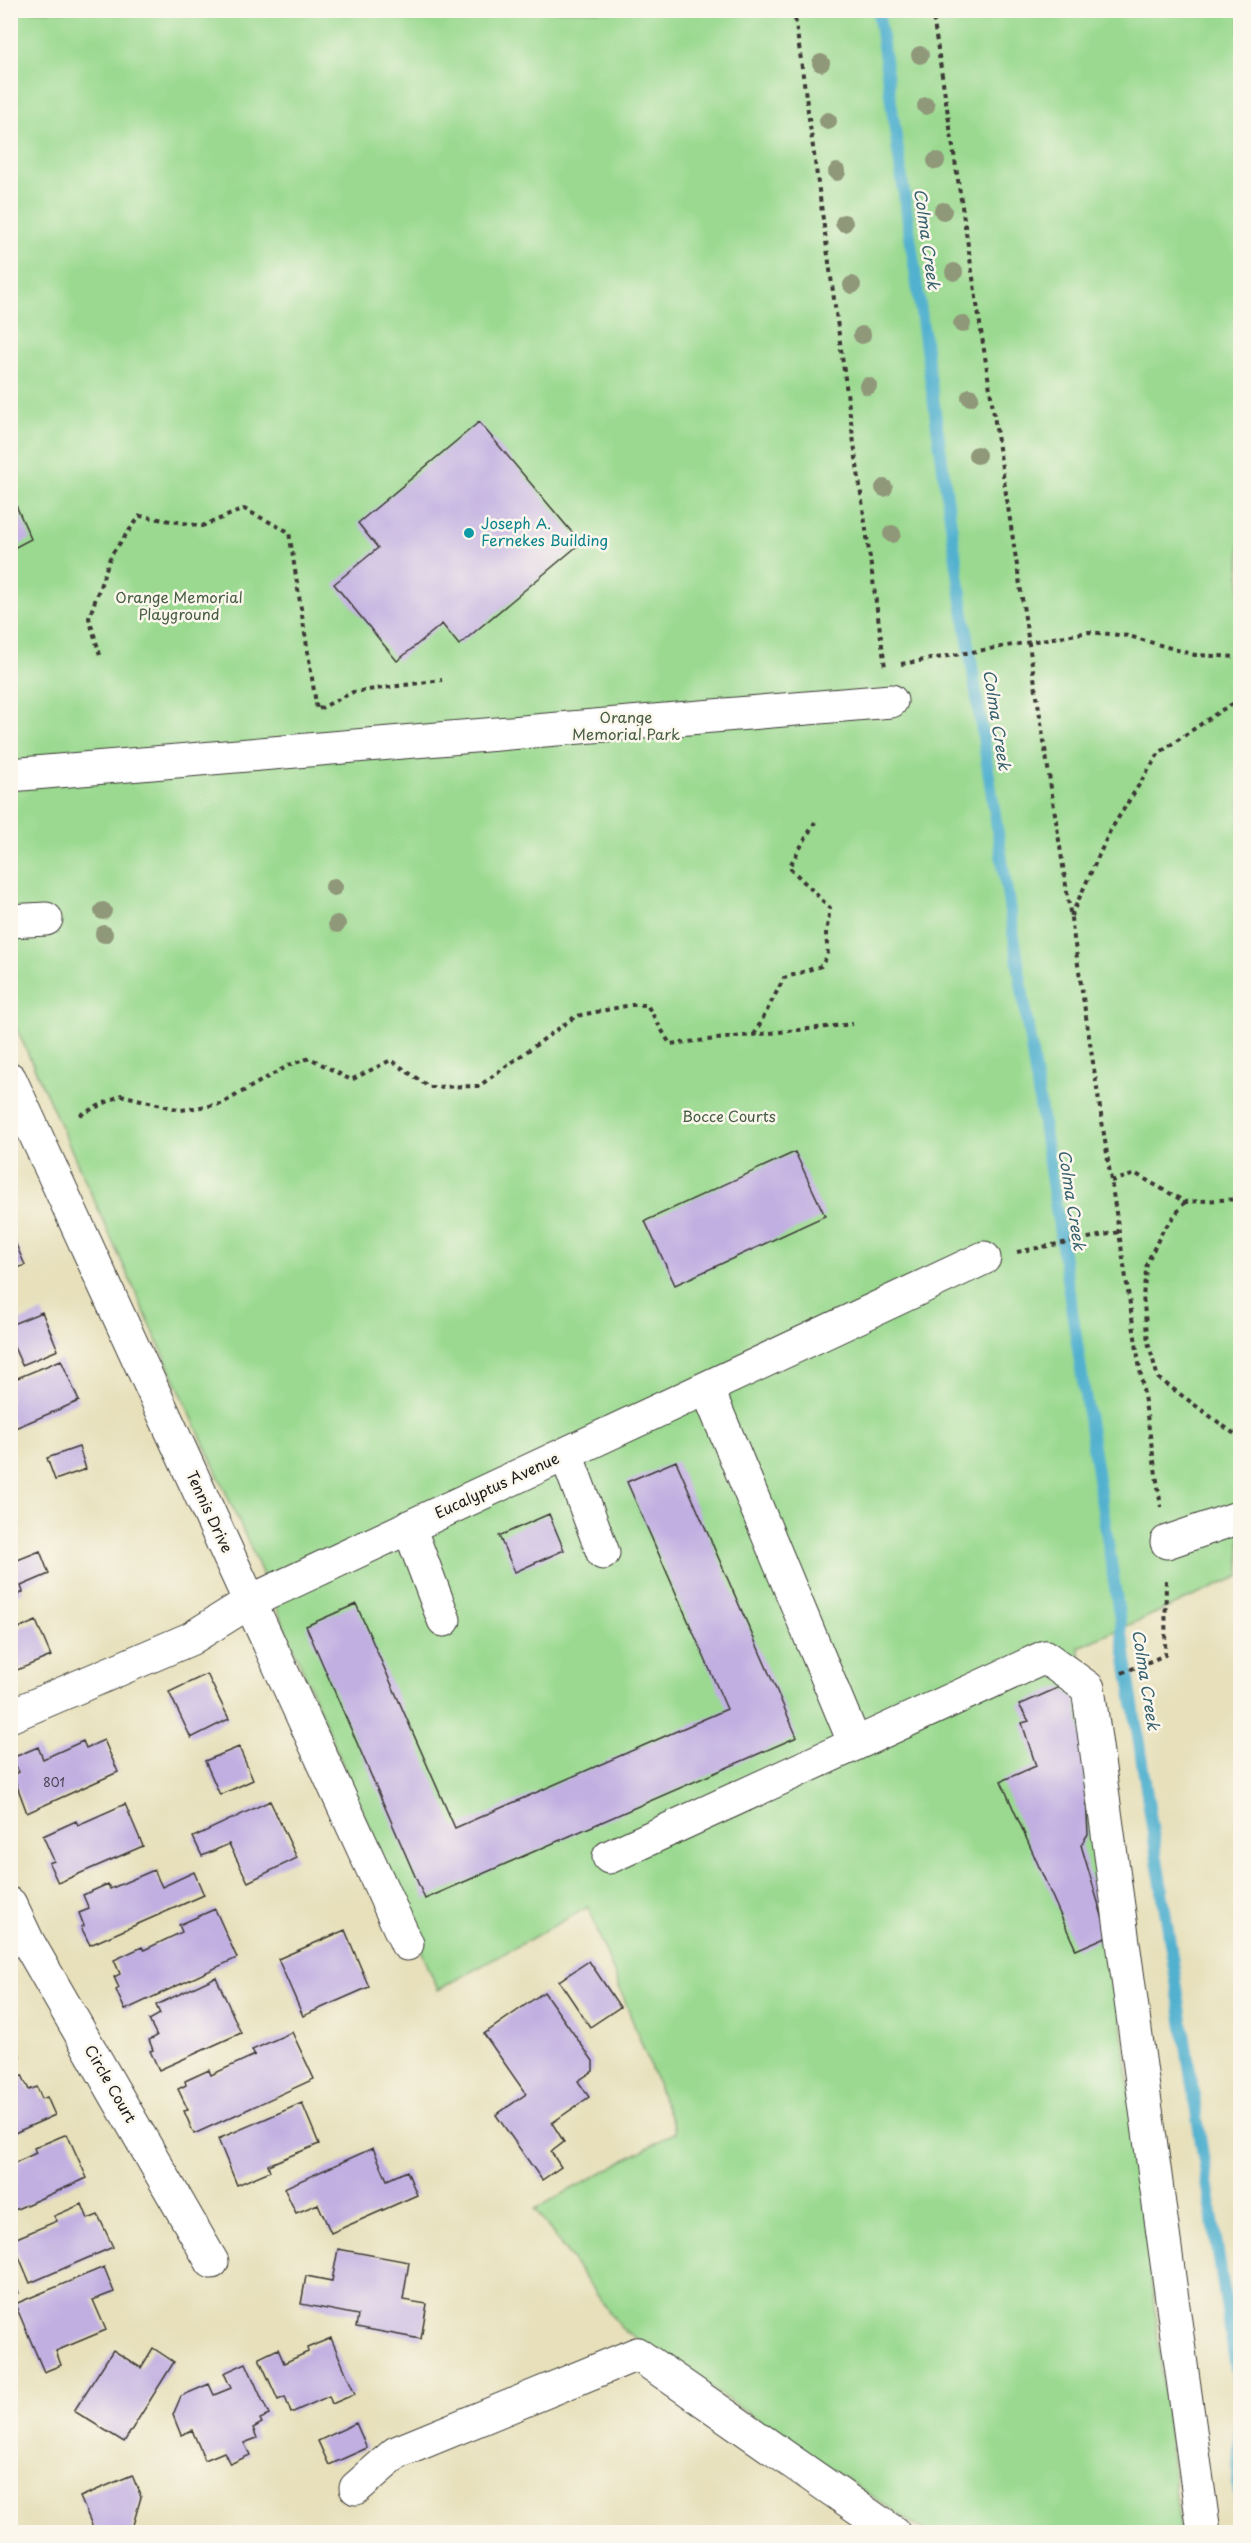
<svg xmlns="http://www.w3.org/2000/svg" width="1251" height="2543" viewBox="0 0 1251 2543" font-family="'Playpen Sans',sans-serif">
	<rect width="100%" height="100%" fill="#fbf7ec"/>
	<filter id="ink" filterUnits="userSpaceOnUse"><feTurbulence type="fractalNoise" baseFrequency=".0167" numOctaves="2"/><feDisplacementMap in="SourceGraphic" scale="12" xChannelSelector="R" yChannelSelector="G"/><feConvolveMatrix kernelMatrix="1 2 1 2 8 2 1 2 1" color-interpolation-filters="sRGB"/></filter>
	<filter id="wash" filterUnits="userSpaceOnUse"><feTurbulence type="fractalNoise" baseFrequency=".008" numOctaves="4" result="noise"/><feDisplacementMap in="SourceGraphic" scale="24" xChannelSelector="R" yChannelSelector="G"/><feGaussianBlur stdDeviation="1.35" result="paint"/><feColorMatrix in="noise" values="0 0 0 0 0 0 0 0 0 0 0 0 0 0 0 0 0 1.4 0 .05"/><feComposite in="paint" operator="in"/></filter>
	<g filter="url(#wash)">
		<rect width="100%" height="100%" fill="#e7e0bb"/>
		<path fill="#9ad98f" stroke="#5b7a56" stroke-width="1.5" d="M 10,11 L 1240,11 L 1240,1576 L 1079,1647 L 1180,2532 L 925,2532 L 621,2328 L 535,2209 L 676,2132 L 588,1907 L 438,1990 L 258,1564 L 11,1016 Z"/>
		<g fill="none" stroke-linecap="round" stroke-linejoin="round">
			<path stroke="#51b1cf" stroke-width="12" d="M 878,10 L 962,602 L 1240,2394
				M 1240,2408 L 1238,2484 L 1240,2505"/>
		</g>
		<g id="blocks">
			<path fill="#c1afe1" d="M 479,422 L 581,543 L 459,645 L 442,624 L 397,661 L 334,584 L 378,548 L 358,523 Z
				M 10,492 L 31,539 L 10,550 Z
				M 795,1152 L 825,1216 L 675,1285 L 645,1221 Z
				M 10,1231 L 25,1265 L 10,1271 Z
				M 42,1312 L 58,1350 L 22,1365 L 10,1338 L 10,1325 Z
				M 61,1360 L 79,1401 L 15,1428 L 10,1417 L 10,1381 Z
				M 79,1447 L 86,1469 L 55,1480 L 47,1458 Z
				M 676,1461 L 797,1737 L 425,1899 L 306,1626 L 356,1604 L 455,1828 L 727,1709 L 627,1482 Z
				M 549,1514 L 564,1550 L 515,1572 L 499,1536 Z
				M 40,1551 L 49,1574 L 21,1586 L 23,1592 L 10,1598 L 10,1563 Z
				M 36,1621 L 51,1656 L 10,1673 L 10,1632 Z
				M 207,1674 L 229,1719 L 191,1738 L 169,1692 Z
				M 1062,1686 L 1076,1700 L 1083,1743 L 1088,1834 L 1081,1845 L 1108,1936 L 1076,1950 L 1001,1781 L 1036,1766 L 1022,1723 L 1029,1721 L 1019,1705 Z
				M 104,1740 L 118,1772 L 27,1813 L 13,1775 L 19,1772 L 12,1758 L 38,1747 L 43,1759 L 83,1741 L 86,1748 Z
				M 239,1747 L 253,1780 L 220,1795 L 205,1761 Z
				M 270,1801 L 297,1858 L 248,1882 L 229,1844 L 202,1856 L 193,1837 Z
				M 125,1804 L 143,1846 L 58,1883 L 49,1863 L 54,1861 L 43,1836 L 76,1821 L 78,1825 Z
				M 154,1870 L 162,1887 L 194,1872 L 204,1895 L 90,1945 L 81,1927 L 84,1926 L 79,1913 L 89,1909 L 83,1895 L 108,1884 L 110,1889 Z
				M 215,1909 L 237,1958 L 125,2010 L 116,1990 L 119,1988 L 114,1977 L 120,1974 L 114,1960 L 142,1947 L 144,1950 L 182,1932 L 179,1925 Z
				M 345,1930 L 369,1987 L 303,2016 L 278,1959 Z
				M 589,1961 L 620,2007 L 590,2027 L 559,1981 Z
				M 216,1977 L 241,2033 L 159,2070 L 150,2051 L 153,2050 L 149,2040 L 157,2036 L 149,2020 L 160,2014 L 156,2005 Z
				M 544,1992 L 593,2061 L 593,2071 L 578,2081 L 589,2097 L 552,2123 L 564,2142 L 551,2152 L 561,2167 L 542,2180 L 496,2115 L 526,2094 L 484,2034 Z
				M 292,2032 L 314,2079 L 194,2134 L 184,2111 L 188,2110 L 178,2089 L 186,2085 L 185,2081 L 209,2070 L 211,2075 L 255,2055 L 252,2050 Z
				M 10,2034 L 20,2056 L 10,2060 Z
				M 22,2075 L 29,2090 L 37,2087 L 42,2099 L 47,2097 L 55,2115 L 10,2135 L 10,2080 Z
				M 302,2103 L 319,2144 L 268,2165 L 270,2171 L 237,2185 L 218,2139 Z
				M 67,2134 L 87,2178 L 10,2212 L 10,2165 L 36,2153 L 34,2148 Z
				M 373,2148 L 387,2180 L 407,2171 L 417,2195 L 331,2233 L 318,2204 L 296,2213 L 284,2188 Z
				M 82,2204 L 88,2219 L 98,2215 L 113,2247 L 30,2283 L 12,2240 L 57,2221 L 54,2216 Z
				M 338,2249 L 409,2262 L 403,2300 L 427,2304 L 421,2339 L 356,2327 L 358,2315 L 301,2304 L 306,2276 L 332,2281 Z
				M 104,2267 L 114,2292 L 93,2300 L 106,2330 L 56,2351 L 61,2365 L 44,2372 L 15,2304 Z
				M 10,2275 L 18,2293 L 10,2297 Z
				M 331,2338 L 355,2394 L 332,2404 L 329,2396 L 291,2413 L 285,2397 L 278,2400 L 259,2358 L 278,2349 L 284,2363 L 308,2352 L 307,2348 Z
				M 153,2348 L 174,2362 L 124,2442 L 74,2411 L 113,2350 L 141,2368 Z
				M 246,2363 L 269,2415 L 260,2419 L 262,2423 L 253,2428 L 257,2438 L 244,2443 L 250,2455 L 230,2464 L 224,2452 L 205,2460 L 192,2430 L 181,2435 L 173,2415 L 181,2396 L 209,2384 L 214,2395 L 231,2388 L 224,2373 Z
				M 356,2423 L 367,2448 L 329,2465 L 318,2441 Z
				M 132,2475 L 141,2497 L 131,2532 L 95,2532 L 80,2497 Z"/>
		</g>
	</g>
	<g filter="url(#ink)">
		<use href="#blocks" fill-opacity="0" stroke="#3a3934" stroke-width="1.5"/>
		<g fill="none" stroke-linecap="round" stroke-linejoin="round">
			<defs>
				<path id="minor" d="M 10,775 L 891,701
					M 10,921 L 46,919
					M 10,1079 L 407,1944
					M 707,1388 L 855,1744
					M 566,1454 L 603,1553
					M 409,1527 L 444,1620
					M 1167,1542 L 1240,1517
					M 10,1716 L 190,1639 L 251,1601 L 984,1258
					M 609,1857 L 1045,1657 L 1088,1688 L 1204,2532
					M 10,1904 L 28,1942 L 212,2262
					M 356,2488 L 396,2453 L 637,2354 L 893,2532"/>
			</defs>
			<use href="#minor" stroke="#3a3934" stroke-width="35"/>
			<path stroke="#3a3934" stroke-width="4" stroke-dasharray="4.5 4.5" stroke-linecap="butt" d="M 794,10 L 885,667
				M 932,10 L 1161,1507
				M 100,655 L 89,618 L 111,555 L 140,516 L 202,526 L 244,509 L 289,532 L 317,710 L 353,692 L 442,680
				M 901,664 L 1089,632 L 1129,636 L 1195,655 L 1240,657
				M 1071,916 L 1110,831 L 1159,753 L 1220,711 L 1240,700
				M 754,1035 L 784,978 L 821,966 L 828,955 L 826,934 L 830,908 L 789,867 L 815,822
				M 80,1115 L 121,1095 L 181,1110 L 221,1104 L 289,1065 L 310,1058 L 351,1080 L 391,1060 L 429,1087 L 479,1086 L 576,1016 L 631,1005 L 647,1005 L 670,1044 L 853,1024
				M 1111,1181 L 1136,1174 L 1185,1202 L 1240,1199
				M 1185,1202 L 1162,1232 L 1147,1263 L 1143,1296 L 1148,1342 L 1158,1378 L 1240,1438
				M 1017,1252 L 1119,1232
				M 1122,1673 L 1165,1655 L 1166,1578"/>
			<use href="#minor" stroke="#fff" stroke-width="33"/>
		</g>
		<g fill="#90987a">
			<circle cx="920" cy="55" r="9"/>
			<circle cx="821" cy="63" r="9"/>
			<circle cx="926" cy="106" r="9"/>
			<circle cx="828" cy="121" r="9"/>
			<circle cx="936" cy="161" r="9"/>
			<circle cx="837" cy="172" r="9"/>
			<circle cx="943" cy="211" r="9"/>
			<circle cx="844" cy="223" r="9"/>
			<circle cx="954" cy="272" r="9"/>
			<circle cx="852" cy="285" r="9"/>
			<circle cx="962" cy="324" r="9"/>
			<circle cx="862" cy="335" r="9"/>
			<circle cx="868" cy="386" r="9"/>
			<circle cx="970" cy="397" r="9"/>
			<circle cx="977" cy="455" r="9"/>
			<circle cx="884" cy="488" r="9"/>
			<circle cx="892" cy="534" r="9"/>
			<circle cx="334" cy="887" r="9"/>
			<circle cx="103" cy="911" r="9"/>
			<circle cx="337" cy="924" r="9"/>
			<circle cx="104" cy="934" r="9"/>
		</g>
	</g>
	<circle fill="#0f9aa8" stroke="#fbf7ec" stroke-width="2" cx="469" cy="533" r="6"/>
	<g text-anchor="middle" stroke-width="5" stroke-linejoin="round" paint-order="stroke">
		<g font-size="12" fill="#45414d">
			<text x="54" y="1787">801</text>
		</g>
		<g font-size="15" fill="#0d838f" stroke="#fbf7ec" text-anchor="start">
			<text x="481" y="529">Joseph A.<tspan x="481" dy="17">Fernekes Building</tspan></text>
		</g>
		<g font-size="15" fill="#485e44" stroke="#fbf7ec">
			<text x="179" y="603">Orange Memorial<tspan x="179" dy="17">Playground</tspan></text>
			<text x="626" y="723">Orange<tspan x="626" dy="17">Memorial Park</tspan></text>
			<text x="729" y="1122">Bocce Courts</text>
		</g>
		<g font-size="15" fill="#1c1c1c" stroke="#fbf7ec">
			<text transform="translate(497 1486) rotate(-25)" y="5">Eucalyptus Avenue</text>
			<text transform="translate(209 1512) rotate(65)" y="5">Tennis Drive</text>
			<text transform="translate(110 2084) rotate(60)" y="5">Circle Court</text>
		</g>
		<g font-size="16" font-style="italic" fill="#345f6d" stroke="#fbf7ec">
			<text transform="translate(927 239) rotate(82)" y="6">Colma Creek</text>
			<text transform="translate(997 720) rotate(81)" y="6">Colma Creek</text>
			<text transform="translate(1072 1200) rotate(81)" y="6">Colma Creek</text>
			<text transform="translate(1146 1680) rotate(81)" y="6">Colma Creek</text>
		</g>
	</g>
	<rect width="1251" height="2543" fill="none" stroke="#fbf7ec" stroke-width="36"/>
</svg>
